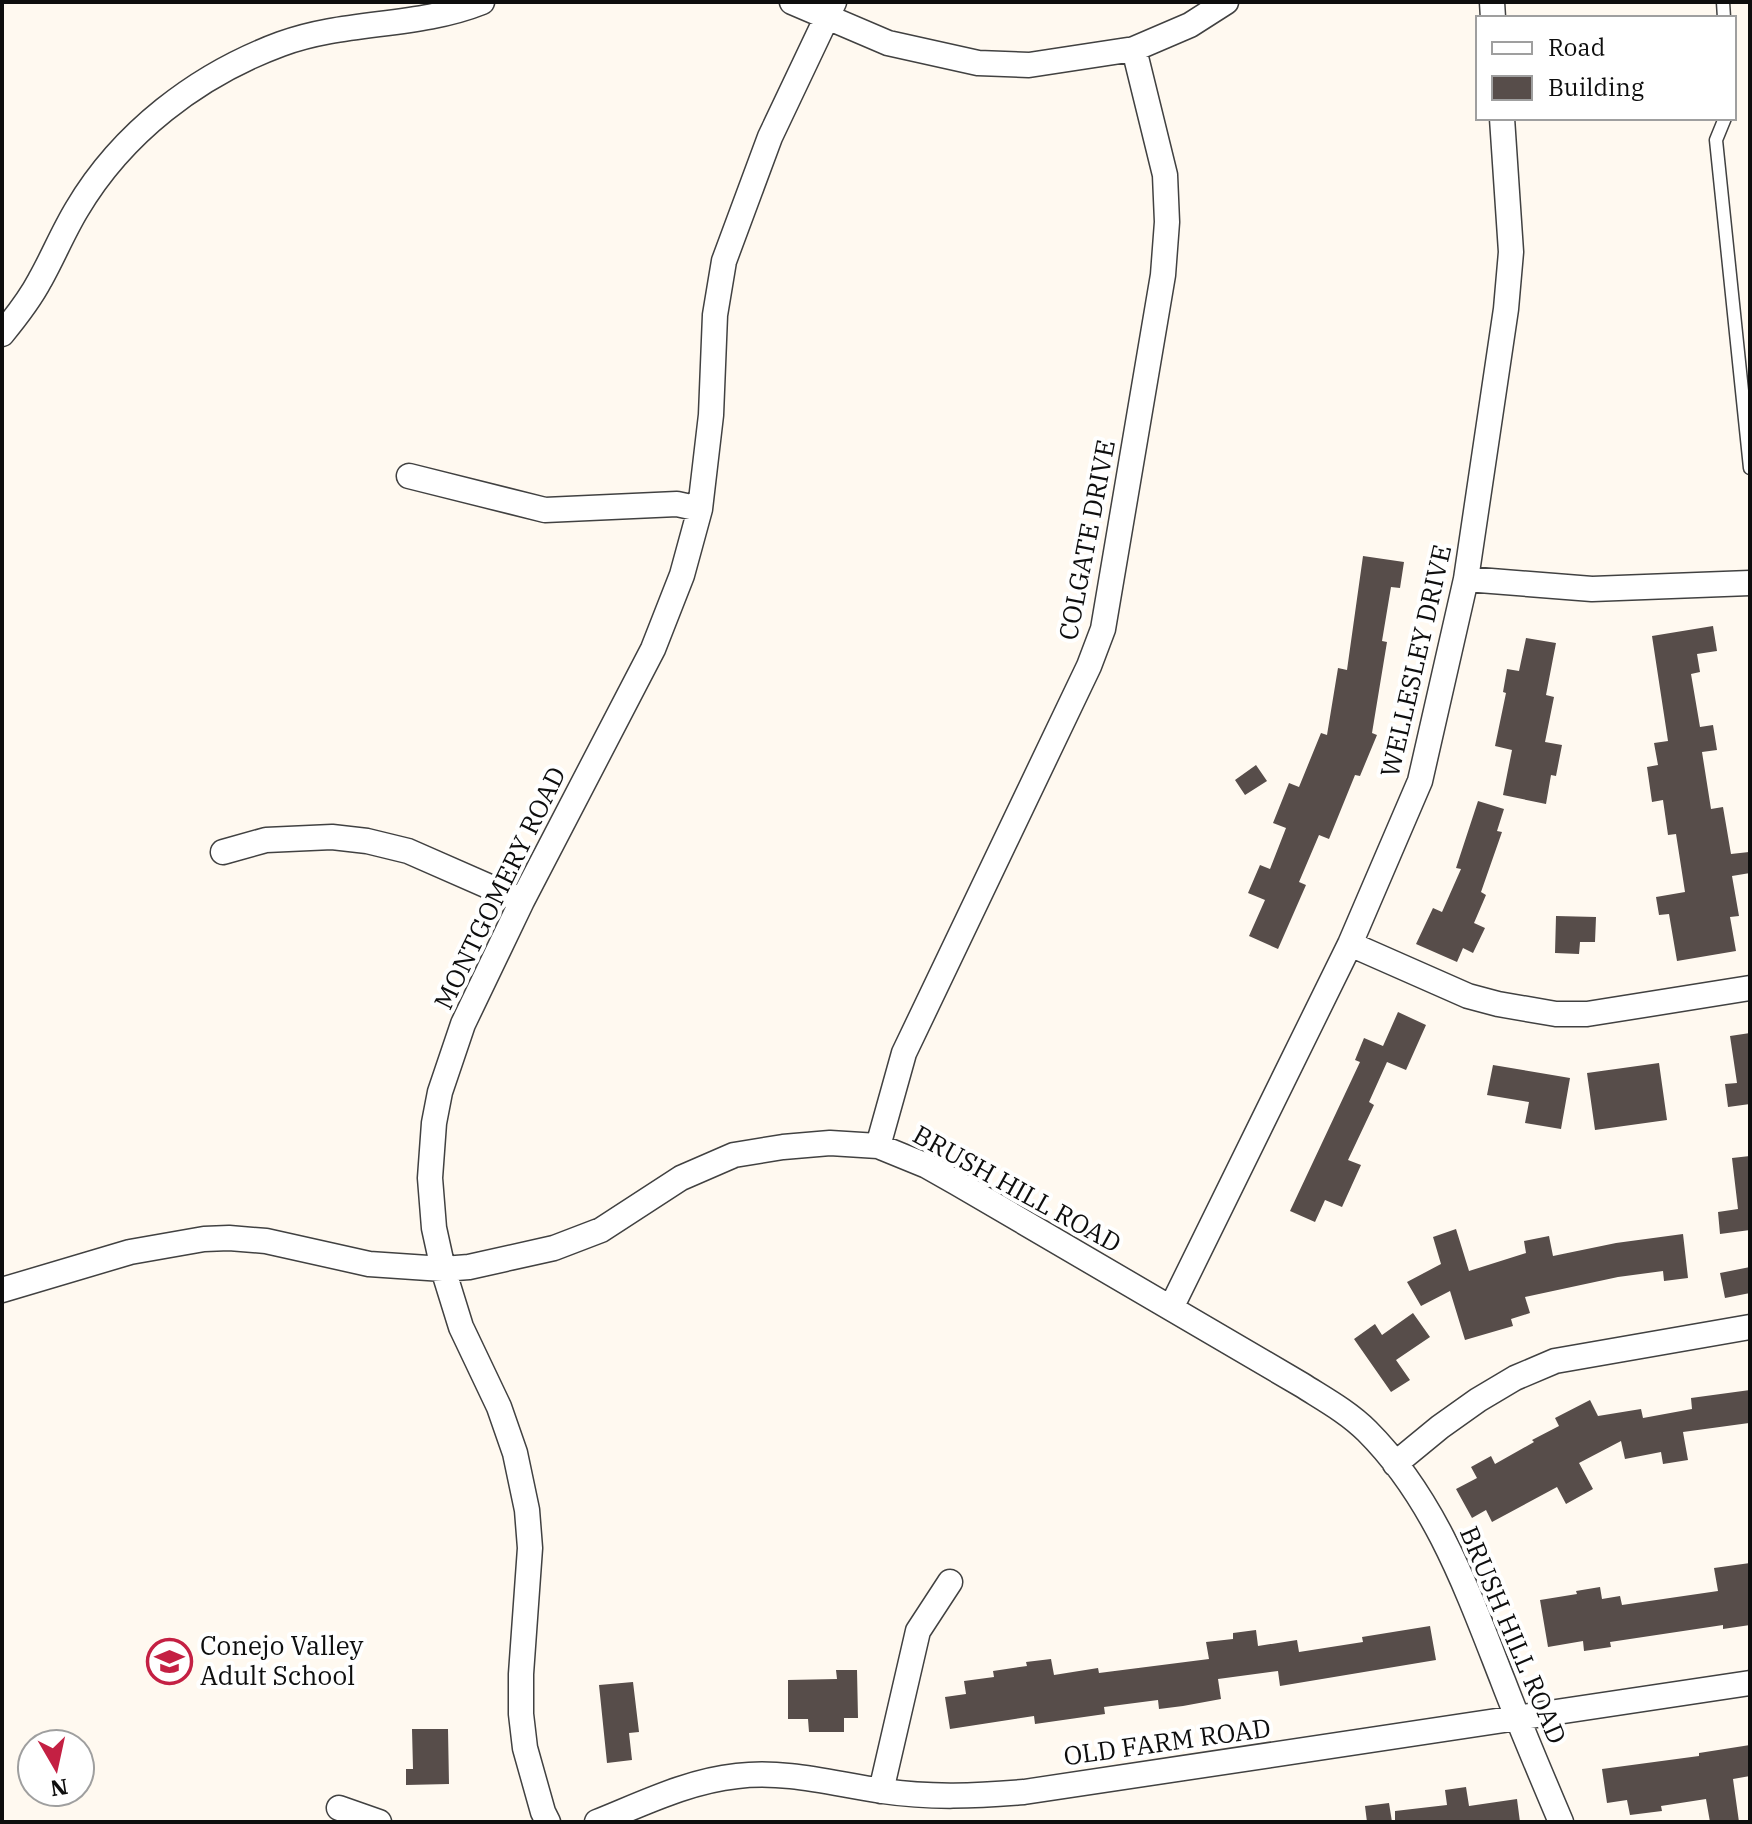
<svg xmlns="http://www.w3.org/2000/svg" width="1752" height="1824" viewBox="0 0 1752 1824" font-family="'IBM Plex Serif',serif">
	<rect width="100%" height="100%" fill="#fff9f0"/>
	<path fill="#574d4a" d="M 1363,556 L 1404,562 L 1400,588 L 1391,587 L 1382,641 L 1387,642 L 1372,733 L 1377,735 L 1360,776 L 1355,775 L 1329,839 L 1319,835 L 1299,882 L 1306,885 L 1278,949 L 1249,936 L 1265,900 L 1248,893 L 1260,865 L 1270,869 L 1286,828 L 1273,823 L 1289,783 L 1299,787 L 1321,733 L 1327,735 L 1338,668 L 1347,670 Z
		M 1713,626 L 1717,651 L 1697,654 L 1700,672 L 1691,674 L 1700,727 L 1713,725 L 1717,750 L 1702,752 L 1711,809 L 1723,807 L 1731,854 L 1749,852 L 1750,873 L 1732,876 L 1739,916 L 1730,917 L 1736,951 L 1677,961 L 1669,914 L 1659,915 L 1656,897 L 1685,892 L 1676,834 L 1668,835 L 1663,800 L 1652,802 L 1647,767 L 1658,765 L 1654,743 L 1668,741 L 1652,636 Z
		M 1526,638 L 1556,643 L 1546,695 L 1554,697 L 1545,742 L 1562,745 L 1556,776 L 1551,775 L 1546,804 L 1503,795 L 1512,750 L 1495,746 L 1506,693 L 1503,692 L 1507,669 L 1519,671 Z
		M 1256,765 L 1267,781 L 1245,795 L 1235,780 Z
		M 1478,801 L 1504,809 L 1497,831 L 1502,832 L 1481,892 L 1486,895 L 1474,923 L 1485,928 L 1473,953 L 1463,948 L 1457,962 L 1416,944 L 1433,908 L 1442,912 L 1461,869 L 1456,868 Z
		M 1556,916 L 1596,917 L 1595,942 L 1580,942 L 1579,954 L 1555,953 Z
		M 1398,1012 L 1426,1025 L 1406,1070 L 1387,1062 L 1369,1102 L 1374,1105 L 1348,1160 L 1361,1165 L 1342,1207 L 1325,1200 L 1315,1222 L 1290,1211 L 1360,1062 L 1355,1060 L 1364,1038 L 1383,1046 Z
		M 1750,1033 L 1750,1104 L 1728,1107 L 1725,1084 L 1737,1083 L 1730,1036 Z
		M 1659,1063 L 1667,1120 L 1595,1130 L 1587,1073 Z
		M 1493,1065 L 1570,1078 L 1561,1129 L 1525,1123 L 1529,1102 L 1487,1095 Z
		M 1750,1156 L 1750,1230 L 1720,1234 L 1718,1212 L 1738,1209 L 1732,1158 Z
		M 1456,1229 L 1469,1271 L 1526,1253 L 1524,1241 L 1549,1236 L 1553,1256 L 1616,1243 L 1683,1234 L 1688,1278 L 1664,1281 L 1663,1271 L 1618,1277 L 1525,1297 L 1530,1313 L 1511,1319 L 1513,1326 L 1465,1340 L 1450,1291 L 1421,1306 L 1407,1282 L 1441,1264 L 1433,1237 Z
		M 1750,1267 L 1750,1293 L 1725,1298 L 1720,1273 Z
		M 1413,1313 L 1430,1337 L 1396,1360 L 1410,1380 L 1391,1392 L 1354,1339 L 1375,1324 L 1382,1335 Z
		M 1750,1390 L 1749,1423 L 1683,1432 L 1688,1460 L 1663,1464 L 1661,1452 L 1625,1459 L 1621,1441 L 1579,1463 L 1593,1489 L 1566,1504 L 1557,1487 L 1492,1522 L 1486,1510 L 1472,1518 L 1456,1489 L 1477,1478 L 1471,1467 L 1491,1456 L 1495,1464 L 1534,1442 L 1532,1440 L 1559,1426 L 1555,1418 L 1590,1400 L 1598,1416 L 1641,1409 L 1643,1418 L 1692,1409 L 1691,1398 Z
		M 1750,1563 L 1750,1625 L 1723,1629 L 1723,1625 L 1610,1642 L 1611,1647 L 1584,1651 L 1583,1641 L 1548,1647 L 1540,1600 L 1577,1594 L 1576,1591 L 1600,1587 L 1602,1599 L 1620,1596 L 1622,1605 L 1718,1591 L 1714,1568 Z
		M 1430,1626 L 1436,1660 L 1280,1686 L 1278,1671 L 1218,1679 L 1221,1699 L 1183,1706 L 1159,1709 L 1158,1700 L 1104,1707 L 1105,1714 L 1035,1724 L 1034,1716 L 950,1729 L 945,1697 L 966,1694 L 964,1681 L 994,1677 L 993,1671 L 1027,1666 L 1026,1662 L 1051,1659 L 1054,1675 L 1098,1668 L 1099,1673 L 1209,1659 L 1206,1642 L 1233,1639 L 1233,1633 L 1256,1630 L 1258,1646 L 1297,1640 L 1299,1652 L 1363,1642 L 1362,1637 Z
		M 836,1670 L 857,1670 L 858,1718 L 844,1718 L 844,1732 L 809,1732 L 808,1719 L 788,1719 L 788,1680 L 837,1679 Z
		M 633,1682 L 639,1732 L 629,1733 L 632,1760 L 607,1763 L 599,1685 Z
		M 412,1729 L 448,1729 L 449,1784 L 406,1785 L 406,1769 L 413,1769 Z
		M 1750,1745 L 1750,1776 L 1733,1779 L 1739,1822 L 1710,1822 L 1706,1799 L 1661,1806 L 1662,1811 L 1630,1815 L 1627,1800 L 1607,1803 L 1602,1769 L 1699,1756 L 1699,1753 Z
		M 1466,1787 L 1469,1806 L 1517,1799 L 1520,1822 L 1395,1822 L 1395,1811 L 1447,1805 L 1445,1790 Z
		M 1389,1803 L 1392,1822 L 1367,1822 L 1365,1806 Z"/>
	<g fill="none" stroke-linecap="round" stroke-linejoin="round">
		<defs>
			<path id="lane" d="M 1723,2 L 1724,18
				M 1725,118 L 1716,140 L 1750,468"/>
			<path id="street" d="M 792,2 L 888,43 L 978,63 L 1029,65 L 1134,49 L 1190,25 L 1226,2
				M 1492,2 L 1493,18
				M 2,334 C 16,317 30,299 40,280 C 53,257 63,232 77,209 C 122,133 197,75 281,44 C 346,20 417,28 482,2
				M 409,476 L 545,510 L 677,504 L 700,509
				M 1466,579 L 1592,589 L 1750,583
				M 223,852 L 266,840 L 332,837 L 367,841 L 408,851 L 522,901
				M 1350,944 L 1468,996 L 1498,1004 L 1556,1014 L 1587,1014 L 1750,988
				M 878,1146 L 904,1053 L 1089,666 L 1103,629 L 1163,275 L 1167,222 L 1165,175 L 1134,49
				M 2,1290 L 130,1252 L 204,1239 L 229,1238 L 266,1241 L 369,1264 L 443,1269 L 469,1267 L 554,1248 L 601,1230 L 681,1178 L 734,1155 L 783,1147 L 830,1143 L 878,1146 L 927,1166 L 957,1183 L 1302,1385 C 1324,1399 1348,1412 1367,1431 C 1436,1500 1468,1592 1503,1681 C 1521,1728 1541,1775 1561,1822
				M 1171,1308 L 1350,944 L 1420,781 L 1466,579 L 1506,309 L 1511,252 L 1502,118
				M 1395,1464 L 1440,1427 L 1478,1400 L 1515,1378 L 1555,1361 L 1750,1327
				M 881,1791 L 918,1631 L 950,1582
				M 339,1808 L 379,1822
				M 548,1822 L 543,1812 L 525,1748 L 521,1714 L 521,1674 L 530,1548 L 527,1510 L 515,1453 L 499,1407 L 461,1327 L 443,1269 L 434,1228 L 430,1178 L 434,1123 L 440,1092 L 463,1024 L 522,901 L 653,649 L 682,575 L 700,509 L 711,415 L 715,315 L 724,261 L 770,137 L 834,2
				M 597,1822 C 642,1804 688,1781 737,1776 C 786,1770 834,1784 883,1791 C 930,1798 976,1796 1024,1792 L 1750,1683"/>
		</defs>
		<use href="#lane" stroke="#414141" stroke-width="15"/>
		<use href="#street" stroke="#414141" stroke-width="27"/>
		<use href="#lane" stroke="#fff" stroke-width="12"/>
		<use href="#street" stroke="#fff" stroke-width="24"/>
	</g>
	<defs>
		<symbol id="school-ring" viewBox="-11 -11 22 22"><circle r="9.5" fill="#fff" stroke="#c42043" stroke-width="1.5"/><path d="M0-5L7-2L0 1L-7-2ZM-4 1L0 2.5L4 1V4Q0 6-4 4Z" fill="#c42043"/></symbol>
	</defs>
	<g fill-rule="evenodd">
		<use href="#school-ring" x="144" y="1636" width="51" height="51"/>
	</g>
	<g text-anchor="middle" stroke-width="8" stroke-linejoin="round" paint-order="stroke">
		<g font-size="26" fill="#0e0e0e" stroke="#fff">
			<text transform="translate(1087 540) rotate(-79)" y="9">COLGATE DRIVE</text>
			<text transform="translate(1416 661) rotate(-77)" y="9">WELLESLEY DRIVE</text>
			<text transform="translate(500 888) rotate(-64)" y="9">MONTGOMERY ROAD</text>
			<text transform="translate(1017 1189) rotate(29)" y="9">BRUSH HILL ROAD</text>
			<text transform="translate(1513 1635) rotate(67)" y="9">BRUSH HILL ROAD</text>
			<text transform="translate(1167 1742) rotate(-8)" y="9">OLD FARM ROAD</text>
		</g>
		<g font-size="26" fill="#0e0e0e" stroke="#fff" text-anchor="start">
			<text x="200" y="1655">Conejo Valley<tspan x="200" dy="30">Adult School</tspan></text>
		</g>
	</g>
	<rect width="1752" height="1824" fill="none" stroke="#0e0e0e" stroke-width="8"/>
	<rect x="1476" y="16" width="260" height="104" fill="#ffffff" stroke="#9f9f9f" stroke-width="2"/>
	<rect x="1492" y="42" width="40" height="12" fill="#ffffff" stroke="#9f9f9f" stroke-width="2"/>
	<text x="1548" y="56" font-size="24" fill="#0e0e0e">Road</text>
	<rect x="1492" y="76" width="40" height="24" fill="#574d4a" stroke="#9f9f9f" stroke-width="2"/>
	<text x="1548" y="96" font-size="24" fill="#0e0e0e">Building</text>
	<g transform="translate(56 1768) rotate(171)"><circle r="38" fill="#ffffff" stroke="#9f9f9f" stroke-width="2"/>
	<path d="M0-6L14 30L0 20L-14 30Z" fill="#c42043"/>
	<text y="-12" font-size="22" font-weight="bold" text-anchor="middle" fill="#0e0e0e">N</text>
	</g>
</svg>
